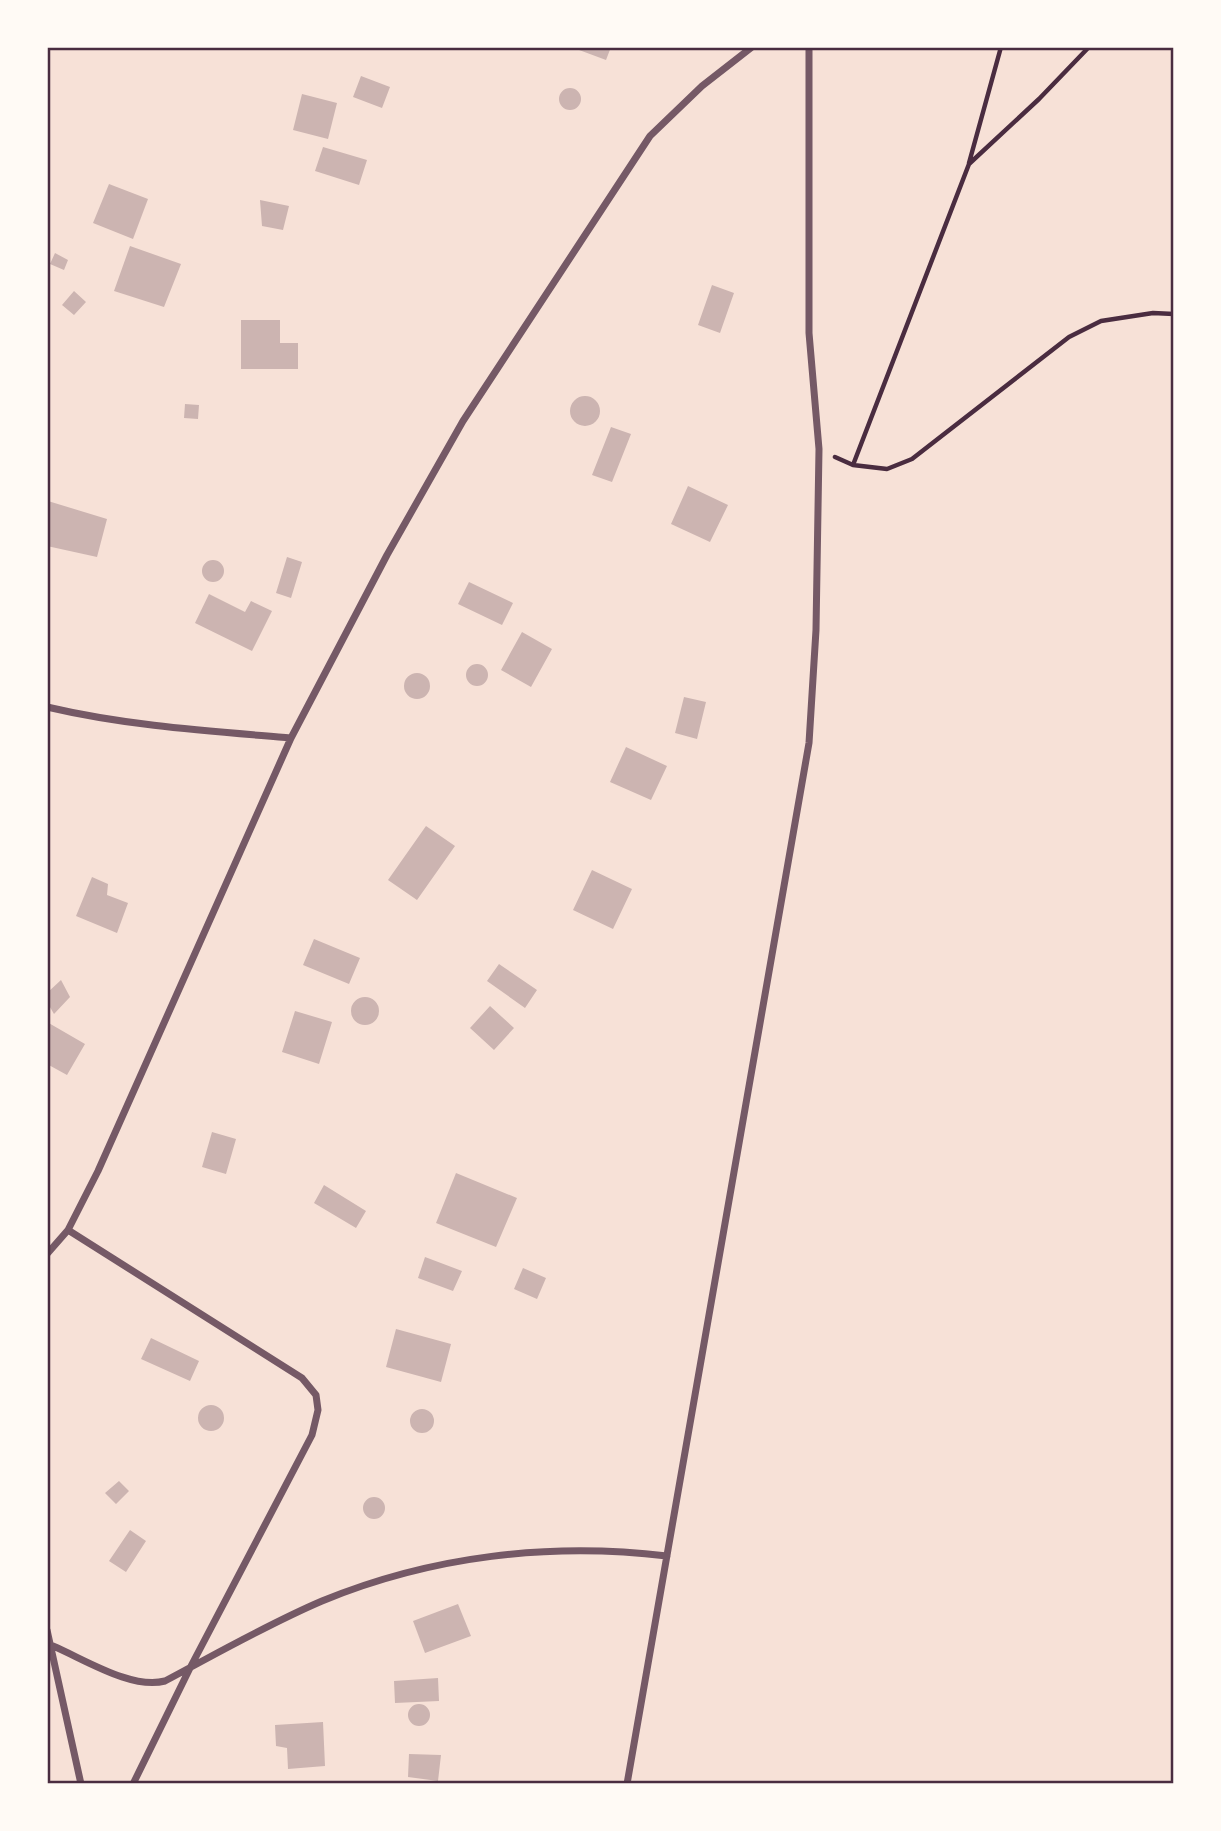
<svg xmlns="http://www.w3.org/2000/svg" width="1221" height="1831" viewBox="0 0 1221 1831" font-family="'Roboto Condensed',sans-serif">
	<rect width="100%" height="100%" fill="#f7e1d7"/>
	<path fill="#ccb4b1" d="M 571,47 L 611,47 L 606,60 Z
		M 361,76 L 390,87 L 382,108 L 353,97 Z
		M559 99a11 11 0 1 1 22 0a11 11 0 1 1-22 0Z
		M 302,94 L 337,103 L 328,139 L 293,130 Z
		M 323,147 L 367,160 L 359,185 L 315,171 Z
		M 109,184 L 148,199 L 133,239 L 93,223 Z
		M 260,200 L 289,206 L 283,230 L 262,226 Z
		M 130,246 L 181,264 L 164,307 L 114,291 Z
		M 55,253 L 68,260 L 64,270 L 50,264 Z
		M 712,285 L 734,293 L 720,333 L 698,325 Z
		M 74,291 L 86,302 L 74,315 L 62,305 Z
		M 241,320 L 280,320 L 280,343 L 298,343 L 298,369 L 241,369 Z
		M570 411a15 15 0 1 1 30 0a15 15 0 1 1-30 0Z
		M 185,404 L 199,405 L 198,419 L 184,418 Z
		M 611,427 L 631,434 L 612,482 L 592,475 Z
		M 688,486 L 728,505 L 710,542 L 671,524 Z
		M 48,501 L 107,519 L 97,557 L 47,546 Z
		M 287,557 L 302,562 L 291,598 L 276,593 Z
		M202 571a11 11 0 1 1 22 0a11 11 0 1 1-22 0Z
		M 469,582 L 513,603 L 502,625 L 458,604 Z
		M 209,594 L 245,612 L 251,601 L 272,611 L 252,651 L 195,623 Z
		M 522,632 L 552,649 L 531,687 L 501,670 Z
		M466 675a11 11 0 1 1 22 0a11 11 0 1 1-22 0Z
		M404 686a13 13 0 1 1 26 0a13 13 0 1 1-26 0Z
		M 684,697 L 706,702 L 697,739 L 675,733 Z
		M 626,747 L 667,766 L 651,800 L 610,782 Z
		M 426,826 L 455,846 L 417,900 L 388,880 Z
		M 592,870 L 632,889 L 613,929 L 573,910 Z
		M 92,877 L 108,884 L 107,895 L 128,903 L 117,933 L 76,916 Z
		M 314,939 L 360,958 L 349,984 L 303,965 Z
		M 499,964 L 537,990 L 525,1008 L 487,981 Z
		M 61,980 L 70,997 L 54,1014 L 47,1002 L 47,993 Z
		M351 1011a14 14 0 1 1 28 0a14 14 0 1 1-28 0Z
		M 490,1006 L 514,1028 L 494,1050 L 470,1028 Z
		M 295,1011 L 332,1022 L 319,1064 L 282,1052 Z
		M 47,1022 L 85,1044 L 67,1075 L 47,1064 Z
		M 212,1132 L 236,1139 L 226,1174 L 202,1167 Z
		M 456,1173 L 517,1198 L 496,1247 L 436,1223 Z
		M 324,1185 L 366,1211 L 356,1228 L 314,1203 Z
		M 425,1257 L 462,1271 L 453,1291 L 418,1278 Z
		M 523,1268 L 546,1278 L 537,1299 L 514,1289 Z
		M 396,1329 L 451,1344 L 441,1382 L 386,1367 Z
		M 151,1338 L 199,1361 L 190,1381 L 141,1359 Z
		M198 1418a13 13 0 1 1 26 0a13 13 0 1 1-26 0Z
		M410 1421a12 12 0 1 1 24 0a12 12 0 1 1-24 0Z
		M 119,1481 L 129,1491 L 116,1504 L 105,1493 Z
		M363 1508a11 11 0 1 1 22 0a11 11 0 1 1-22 0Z
		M 130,1530 L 146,1541 L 126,1572 L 109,1561 Z
		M 458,1604 L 471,1636 L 425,1653 L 413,1621 Z
		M 438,1678 L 439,1701 L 395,1703 L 394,1681 Z
		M408 1715a11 11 0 1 1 22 0a11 11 0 1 1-22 0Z
		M 323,1722 L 325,1766 L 288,1769 L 287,1748 L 276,1746 L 275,1725 Z
		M 409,1754 L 441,1755 L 438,1781 L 408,1777 Z"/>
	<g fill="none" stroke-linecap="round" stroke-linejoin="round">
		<path stroke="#4a2c40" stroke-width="4.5" d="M 969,163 L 1001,47
			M 835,457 L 853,465 L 969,164 L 1039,99 L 1089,47
			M 853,465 L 887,469 L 912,459 L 1069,337 L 1101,321 L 1153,313 L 1174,314"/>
		<path stroke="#755966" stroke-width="7" d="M 47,707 C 128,726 209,731 291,738
			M 68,1230 L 302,1378 L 316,1395 L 318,1410 L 312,1435 L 190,1668 L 133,1784
			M 47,1254 L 68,1230 L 98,1171 L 291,738 L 387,555 L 463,421 L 650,136 L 702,86 L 752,47
			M 47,1630 L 81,1784
			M 53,1646 C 84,1659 132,1690 165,1681 C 216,1654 268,1624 322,1601 C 431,1556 550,1542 667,1556
			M 627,1784 L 809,743 L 816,630 L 819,449 L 809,333 L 809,47"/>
	</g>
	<rect width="1221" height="1831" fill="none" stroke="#fffaf5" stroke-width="98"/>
	<rect x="49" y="49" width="1123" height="1733" fill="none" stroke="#4a2c40" stroke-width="2.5"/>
</svg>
